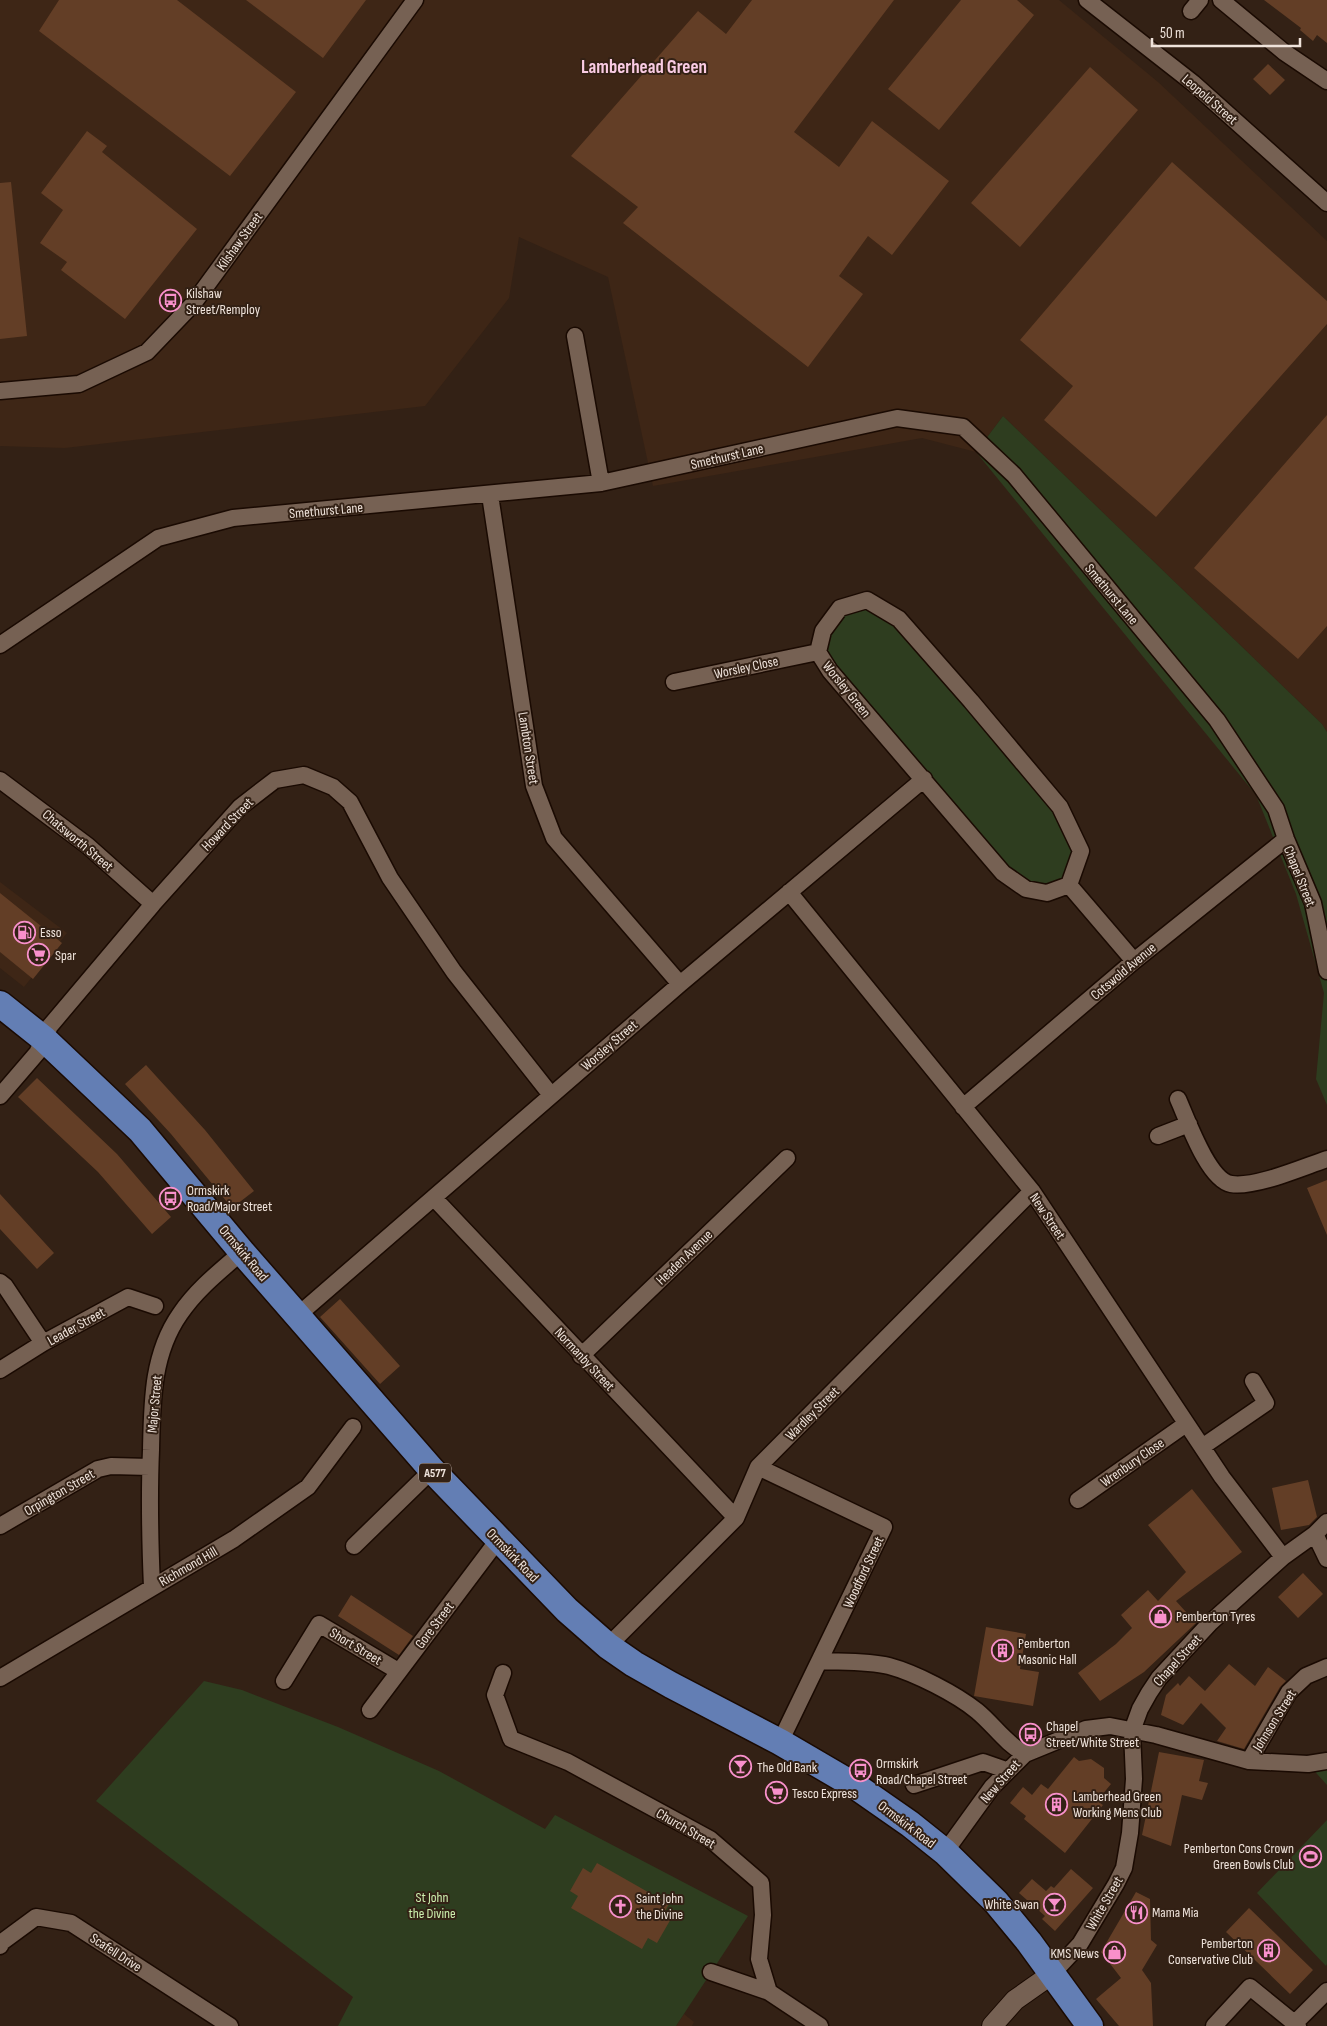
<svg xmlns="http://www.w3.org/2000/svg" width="1327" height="2026" viewBox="0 0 1327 2026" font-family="'Sofia Sans Condensed',sans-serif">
	<rect width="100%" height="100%" fill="#332115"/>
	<path fill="#3e2616" d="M 0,0 L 1059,0 L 1158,82 L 1327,241 L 1327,732 L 1322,724 L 1003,416 L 976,452 L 922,438 L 653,486 L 608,277 L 519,237 L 509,298 L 425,406 L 65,448 L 0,446 Z
		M 0,882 L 67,933 L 24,987 L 0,968 Z
		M 684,2014 L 694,2022 L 692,2026 L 676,2026 Z"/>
	<path fill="#2e3d1f" d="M 1003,416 L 1322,724 L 1327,732 L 1327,1105 L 1316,1079 L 1324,993 L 1296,894 L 1256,795 L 976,452 Z
		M 867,600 L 899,619 L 1060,807 L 1081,851 L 1069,885 L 1026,889 L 830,671 L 823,631 L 840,608 Z
		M 204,1681 L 242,1690 L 338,1727 L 439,1771 L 545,1829 L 555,1815 L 748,1916 L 676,2026 L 338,2026 L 353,1997 L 96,1801 Z
		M 1327,1759 L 1327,1785 L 1308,1764 Z
		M 1327,1820 L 1327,1964 L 1326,1966 L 1257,1893 Z"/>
	<path fill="#633e26" d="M 59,0 L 177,0 L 296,92 L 230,176 L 39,31 Z
		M 246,0 L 366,0 L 323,58 Z
		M 752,0 L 894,0 L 794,132 L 839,167 L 872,121 L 949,181 L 892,255 L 868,236 L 839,276 L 863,294 L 808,367 L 623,223 L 638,207 L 571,156 L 698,11 L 726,34 Z
		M 961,0 L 1017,0 L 1034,15 L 939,130 L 888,89 Z
		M 1264,0 L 1327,0 L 1327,43 L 1317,35 L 1313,41 L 1300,30 L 1301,28 Z
		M 1268,64 L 1285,80 L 1270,95 L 1253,79 Z
		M 1090,67 L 1138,110 L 1020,247 L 971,203 Z
		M 87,131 L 107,146 L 102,152 L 197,229 L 125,319 L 61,270 L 67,262 L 40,243 L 63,210 L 41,193 Z
		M 1172,162 L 1327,301 L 1327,324 L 1156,517 L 1044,420 L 1073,386 L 1020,340 Z
		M 11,182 L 27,336 L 0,339 L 0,183 Z
		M 1327,415 L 1327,626 L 1298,659 L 1194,568 Z
		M 0,893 L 62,943 L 33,979 L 0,952 Z
		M 146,1065 L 205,1130 L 254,1191 L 232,1208 L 171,1134 L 125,1084 Z
		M 37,1078 L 117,1154 L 171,1217 L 152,1234 L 98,1172 L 18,1097 Z
		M 1327,1180 L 1327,1235 L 1307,1188 Z
		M 0,1194 L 54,1253 L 37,1269 L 0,1229 Z
		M 340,1299 L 400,1366 L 380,1384 L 320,1317 Z
		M 1308,1480 L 1317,1517 L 1309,1525 L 1281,1530 L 1272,1488 Z
		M 1192,1489 L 1242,1552 L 1176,1601 L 1196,1623 L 1144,1672 L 1100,1701 L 1078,1673 L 1116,1644 L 1132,1628 L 1121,1615 L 1148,1590 L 1158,1601 L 1186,1572 L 1148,1525 Z
		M 1303,1573 L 1323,1594 L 1298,1618 L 1278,1597 Z
		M 351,1595 L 413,1636 L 399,1655 L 338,1616 Z
		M 986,1627 L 1026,1634 L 1020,1669 L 1039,1672 L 1033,1706 L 974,1696 Z
		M 1229,1664 L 1255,1686 L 1268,1667 L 1286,1681 L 1280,1687 L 1244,1749 L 1217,1741 L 1226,1728 L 1201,1703 L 1183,1725 L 1161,1715 L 1166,1695 L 1178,1683 L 1180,1686 L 1189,1676 L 1205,1691 Z
		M 1159,1752 L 1204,1760 L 1199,1781 L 1208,1783 L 1202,1800 L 1182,1795 L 1171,1846 L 1142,1835 Z
		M 1074,1757 L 1079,1761 L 1091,1759 L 1104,1768 L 1104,1778 L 1111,1784 L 1097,1801 L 1103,1805 L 1065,1853 L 1024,1819 L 1026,1816 L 1010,1803 L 1023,1787 L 1032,1795 L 1041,1784 L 1048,1789 Z
		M 597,1863 L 669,1904 L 664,1913 L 672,1917 L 657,1943 L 648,1938 L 642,1949 L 571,1908 L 578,1896 L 570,1891 L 583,1868 L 591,1873 Z
		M 1071,1869 L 1093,1888 L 1055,1931 L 1042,1919 L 1045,1916 L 1019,1893 L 1032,1879 L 1046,1891 L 1051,1886 L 1054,1888 Z
		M 1136,1892 L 1150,1899 L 1151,1940 L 1157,1945 L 1142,1970 L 1151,1983 L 1153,2026 L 1119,2026 L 1096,1999 L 1121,1978 L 1101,1952 Z
		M 1249,1908 L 1313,1970 L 1290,1994 L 1226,1932 Z"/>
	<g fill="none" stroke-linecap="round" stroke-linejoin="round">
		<defs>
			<path id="minor" d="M 1087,0 L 1193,83 L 1327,203
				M 1221,0 L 1284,52 L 1327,81
				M 1191,11 L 1200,0
				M 575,336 L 601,483
				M 0,391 L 79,384 L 147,352 L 193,304 L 415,0
				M 490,495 L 534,786 L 554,838 L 680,984
				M 0,645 L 158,538 L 233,518 L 601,483 L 897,418 L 963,427 L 1014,475 L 1217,720 L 1276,809 L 1286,839 L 1313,903 L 1327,971
				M 674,682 L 818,652
				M 0,780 L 88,846 L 153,904
				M 1069,885 L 1047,893 L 1026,889 L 1003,873 L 830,671 L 818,652 L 823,631 L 840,608 L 867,600 L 899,619 L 971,701 L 1060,807 L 1081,851 L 1069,885 L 1134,961
				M 789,892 L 1032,1191 L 1222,1477 L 1283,1557
				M 0,1096 L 37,1053 L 50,1026 L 153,904 L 240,807 L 275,780 L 304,775 L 333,787 L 350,802 L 390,878 L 454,972 L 551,1095
				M 1178,1099 C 1187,1119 1208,1180 1231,1184 C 1255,1188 1303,1167 1327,1159
				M 963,1107 L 1134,961 L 1286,839
				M 1158,1136 L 1189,1124
				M 434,1198 L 736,1518
				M 0,1282 L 5,1286 L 43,1343
				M 297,1316 L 680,984 L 924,779
				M 581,1356 L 787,1158
				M 0,1370 L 43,1343 L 128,1297 L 155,1306
				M 1202,1447 L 1266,1403 L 1253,1381
				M 758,1467 L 884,1527 L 780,1742
				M 1078,1500 L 1186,1424
				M 0,1526 L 98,1469 L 111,1466 L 150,1467
				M 1315,1534 L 1327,1559
				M 354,1546 L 432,1470
				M 152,1587 C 150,1541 149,1496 151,1450 C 152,1402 152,1354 180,1314 C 197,1289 220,1271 242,1252
				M 608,1646 L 736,1518 L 758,1467 L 1032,1191
				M 821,1661 C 842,1662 869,1661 889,1666 C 915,1673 956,1694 977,1711 C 994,1725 1005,1743 1025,1754
				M 503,1673 L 495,1695 L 511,1739 L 568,1762 L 710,1839 L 761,1883 L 763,1915 L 759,1959 L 769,1992 L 820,2026
				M 0,1678 L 234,1539 L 308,1487 L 353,1427
				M 284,1681 L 319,1624 L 398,1671
				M 370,1710 L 498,1540
				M 1249,1761 L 1289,1692 L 1306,1676 L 1327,1667
				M 914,1785 L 983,1762 L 1006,1770
				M 945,1852 L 992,1787 L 1025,1754 L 1086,1729 L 1110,1726 L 1156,1735 L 1249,1761 L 1308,1764 L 1327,1761
				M 0,1946 L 2,1942 L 36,1917 L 71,1923 L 230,2026
				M 711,1972 L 769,1992
				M 1052,1974 L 1080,1944 L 1116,1884 L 1124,1868 L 1130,1833 L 1134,1779 L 1132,1731 L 1140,1709 L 1149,1693 L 1159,1678 L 1210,1623 L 1283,1557 L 1315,1534 L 1327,1522
				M 1295,2023 L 1327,1991
				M 1214,2026 L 1250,1987 L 1298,2026"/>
			<path id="tertiary" d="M 992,2026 L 1015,2000 L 1052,1974"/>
			<path id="trunk" d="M 0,1004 L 44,1039 L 140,1130 L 242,1252 L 432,1470 L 567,1610 L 608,1646 L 634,1664 L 671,1685 L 780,1742 L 857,1787 L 910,1824 L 945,1852 L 996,1902 L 1029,1942 L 1090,2026"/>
		</defs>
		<use href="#minor" stroke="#1a0a02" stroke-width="19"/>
		<use href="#tertiary" stroke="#1a0a02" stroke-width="22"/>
		<use href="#trunk" stroke="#1a0a02" stroke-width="29"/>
		<use href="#minor" stroke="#766153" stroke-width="16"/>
		<use href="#tertiary" stroke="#766153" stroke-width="20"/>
		<use href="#trunk" stroke="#637eb4" stroke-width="26"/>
	</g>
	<defs>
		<symbol id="bus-ring" viewBox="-11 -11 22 22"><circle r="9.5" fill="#332115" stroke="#f890cb" stroke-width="1.5"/><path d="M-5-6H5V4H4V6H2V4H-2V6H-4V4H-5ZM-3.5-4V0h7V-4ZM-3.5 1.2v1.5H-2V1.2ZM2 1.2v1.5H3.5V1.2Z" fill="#f890cb"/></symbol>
		<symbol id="fuel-ring" viewBox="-11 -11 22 22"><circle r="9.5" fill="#332115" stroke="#f890cb" stroke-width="1.5"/><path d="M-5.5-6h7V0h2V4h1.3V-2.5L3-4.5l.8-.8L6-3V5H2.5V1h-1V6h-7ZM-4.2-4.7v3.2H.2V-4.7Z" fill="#f890cb"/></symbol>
		<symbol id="supermarket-ring" viewBox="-11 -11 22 22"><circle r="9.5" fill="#332115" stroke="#f890cb" stroke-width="1.5"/><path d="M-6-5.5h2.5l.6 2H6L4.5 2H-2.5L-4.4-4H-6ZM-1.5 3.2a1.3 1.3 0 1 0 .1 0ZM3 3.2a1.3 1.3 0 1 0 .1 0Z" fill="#f890cb"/></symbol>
		<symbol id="shop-ring" viewBox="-11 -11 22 22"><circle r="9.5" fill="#332115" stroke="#f890cb" stroke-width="1.5"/><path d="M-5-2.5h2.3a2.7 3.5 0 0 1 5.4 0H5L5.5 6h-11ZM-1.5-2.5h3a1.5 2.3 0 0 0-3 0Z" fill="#f890cb"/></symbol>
		<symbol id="building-ring" viewBox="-11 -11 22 22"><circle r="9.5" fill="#332115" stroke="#f890cb" stroke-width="1.5"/><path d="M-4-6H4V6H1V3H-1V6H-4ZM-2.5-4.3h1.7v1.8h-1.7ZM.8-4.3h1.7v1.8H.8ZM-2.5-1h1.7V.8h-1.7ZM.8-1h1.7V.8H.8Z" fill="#f890cb"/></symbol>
		<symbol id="bar-ring" viewBox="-11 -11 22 22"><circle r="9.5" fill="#332115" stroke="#f890cb" stroke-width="1.5"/><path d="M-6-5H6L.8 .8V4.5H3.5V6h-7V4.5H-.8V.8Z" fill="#f890cb"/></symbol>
		<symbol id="stadium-ring" viewBox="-11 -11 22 22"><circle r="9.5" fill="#332115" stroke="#f890cb" stroke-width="1.5"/><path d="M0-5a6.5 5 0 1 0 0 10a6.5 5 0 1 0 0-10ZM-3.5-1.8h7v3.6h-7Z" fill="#f890cb"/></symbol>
		<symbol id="church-ring" viewBox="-11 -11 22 22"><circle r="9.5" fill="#332115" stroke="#f890cb" stroke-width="1.5"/><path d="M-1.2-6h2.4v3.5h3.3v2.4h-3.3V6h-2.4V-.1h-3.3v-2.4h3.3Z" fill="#f890cb"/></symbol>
		<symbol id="restaurant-ring" viewBox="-11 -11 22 22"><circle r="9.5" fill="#332115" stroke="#f890cb" stroke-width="1.5"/><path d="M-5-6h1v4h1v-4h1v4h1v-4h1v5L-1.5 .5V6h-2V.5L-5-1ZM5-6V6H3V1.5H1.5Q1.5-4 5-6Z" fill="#f890cb"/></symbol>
	</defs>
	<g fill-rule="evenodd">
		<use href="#bus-ring" x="158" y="288" width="25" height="25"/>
		<use href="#fuel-ring" x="12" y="920" width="25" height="25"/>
		<use href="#supermarket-ring" x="26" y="942" width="25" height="25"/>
		<use href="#bus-ring" x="158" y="1186" width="25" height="25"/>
		<use href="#shop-ring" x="1148" y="1604" width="25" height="25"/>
		<use href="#building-ring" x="990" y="1638" width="25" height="25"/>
		<use href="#bus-ring" x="1018" y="1722" width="25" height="25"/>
		<use href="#bar-ring" x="728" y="1754" width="25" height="25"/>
		<use href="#bus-ring" x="848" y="1758" width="25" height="25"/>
		<use href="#supermarket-ring" x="764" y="1780" width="25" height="25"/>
		<use href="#building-ring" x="1044" y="1792" width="25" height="25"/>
		<use href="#stadium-ring" x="1298" y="1844" width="25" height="25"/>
		<use href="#bar-ring" x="1042" y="1892" width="25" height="25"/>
		<use href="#church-ring" x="608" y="1894" width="25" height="25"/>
		<use href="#restaurant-ring" x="1124" y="1900" width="25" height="25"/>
		<use href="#building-ring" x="1256" y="1938" width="25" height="25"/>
		<use href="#shop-ring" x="1102" y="1940" width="25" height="25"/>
	</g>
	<g text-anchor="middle" stroke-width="4" stroke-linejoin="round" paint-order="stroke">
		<rect fill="#332115" stroke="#b7a9a0" stroke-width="1" x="419" y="1463.5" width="32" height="19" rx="4"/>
		<g font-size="12" font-weight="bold" fill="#efe3db">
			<text x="435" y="1477">A577</text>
		</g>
		<g font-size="14" fill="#efe3db" stroke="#332115">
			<text transform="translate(1210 99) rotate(41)" y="5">Leopold Street</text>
			<text transform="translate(239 241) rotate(-54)" y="5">Kilshaw Street</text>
			<text transform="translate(727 456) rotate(-13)" y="5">Smethurst Lane</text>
			<text transform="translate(326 510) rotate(-5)" y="5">Smethurst Lane</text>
			<text transform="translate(1112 594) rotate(50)" y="5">Smethurst Lane</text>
			<text transform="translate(746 667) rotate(-12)" y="5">Worsley Close</text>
			<text transform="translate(847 689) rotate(51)" y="5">Worsley Green</text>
			<text transform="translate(529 748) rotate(81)" y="5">Lambton Street</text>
			<text transform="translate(227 824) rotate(-46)" y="5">Howard Street</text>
			<text transform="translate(78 840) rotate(40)" y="5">Chatsworth Street</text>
			<text transform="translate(1300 876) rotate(68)" y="5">Chapel Street</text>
			<text transform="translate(1123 971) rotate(-40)" y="5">Cotswold Avenue</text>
			<text transform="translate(609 1045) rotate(-41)" y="5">Worsley Street</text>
			<text transform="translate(1048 1216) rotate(56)" y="5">New Street</text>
			<text transform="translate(244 1253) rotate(50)" y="5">Ormskirk Road</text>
			<text transform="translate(684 1257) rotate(-44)" y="5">Headen Avenue</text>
			<text transform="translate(76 1326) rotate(-29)" y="5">Leader Street</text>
			<text transform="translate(585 1359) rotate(47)" y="5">Normanby Street</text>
			<text transform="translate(154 1404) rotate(-85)" y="5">Major Street</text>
			<text transform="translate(812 1413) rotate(-45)" y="5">Wardley Street</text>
			<text transform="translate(1132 1462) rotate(-35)" y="5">Wrenbury Close</text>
			<text transform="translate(59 1492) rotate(-30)" y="5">Orpington Street</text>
			<text transform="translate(513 1555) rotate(46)" y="5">Ormskirk Road</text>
			<text transform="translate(188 1566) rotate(-30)" y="5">Richmond Hill</text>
			<text transform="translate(863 1572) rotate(-65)" y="5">Woodford Street</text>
			<text transform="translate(434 1625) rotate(-53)" y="5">Gore Street</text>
			<text transform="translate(356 1646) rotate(31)" y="5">Short Street</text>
			<text transform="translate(1177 1660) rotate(-48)" y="5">Chapel Street</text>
			<text transform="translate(1274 1720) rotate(-58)" y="5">Johnson Street</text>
			<text transform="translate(1000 1781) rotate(-49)" y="5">New Street</text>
			<text transform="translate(907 1824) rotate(37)" y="5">Ormskirk Road</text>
			<text transform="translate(686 1828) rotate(30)" y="5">Church Street</text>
			<text transform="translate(1104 1903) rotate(-60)" y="5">White Street</text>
			<text transform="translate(116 1952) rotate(33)" y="5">Scafell Drive</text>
		</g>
		<g font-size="14" fill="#efe3db" stroke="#332115" text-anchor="start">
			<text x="186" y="298">Kilshaw<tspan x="186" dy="16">Street/Remploy</tspan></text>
			<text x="40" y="937">Esso</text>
			<text x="55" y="960">Spar</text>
			<text x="187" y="1195">Ormskirk<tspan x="187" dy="16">Road/Major Street</tspan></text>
			<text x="1176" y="1621">Pemberton Tyres</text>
			<text x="1018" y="1648">Pemberton<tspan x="1018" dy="16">Masonic Hall</tspan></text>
			<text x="1046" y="1731">Chapel<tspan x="1046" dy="16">Street/White Street</tspan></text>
			<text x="876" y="1768">Ormskirk<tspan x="876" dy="16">Road/Chapel Street</tspan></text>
			<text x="757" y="1772">The Old Bank</text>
			<text x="792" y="1798">Tesco Express</text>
			<text x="1073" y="1801">Lamberhead Green<tspan x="1073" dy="16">Working Mens Club</tspan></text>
			<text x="1294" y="1853" text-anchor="end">Pemberton Cons Crown<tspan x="1294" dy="16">Green Bowls Club</tspan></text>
			<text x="636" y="1903">Saint John<tspan x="636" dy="16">the Divine</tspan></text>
			<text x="1039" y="1909" text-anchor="end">White Swan</text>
			<text x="1152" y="1917">Mama Mia</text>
			<text x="1253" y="1948" text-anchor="end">Pemberton<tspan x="1253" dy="16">Conservative Club</tspan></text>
			<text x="1099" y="1958" text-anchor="end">KMS News</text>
		</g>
		<g font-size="14" fill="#cdefae" stroke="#332115">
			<text x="432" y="1902">St John<tspan x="432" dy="16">the Divine</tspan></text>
		</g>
		<g font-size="19" font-weight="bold" fill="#f9cbe3" stroke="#332115">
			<text x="644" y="73">Lamberhead Green</text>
		</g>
	</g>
	<path d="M1152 38v8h148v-8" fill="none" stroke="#efe3db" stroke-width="2.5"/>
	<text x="1160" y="38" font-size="15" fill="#efe3db" stroke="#332115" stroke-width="4" paint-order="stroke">50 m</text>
</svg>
